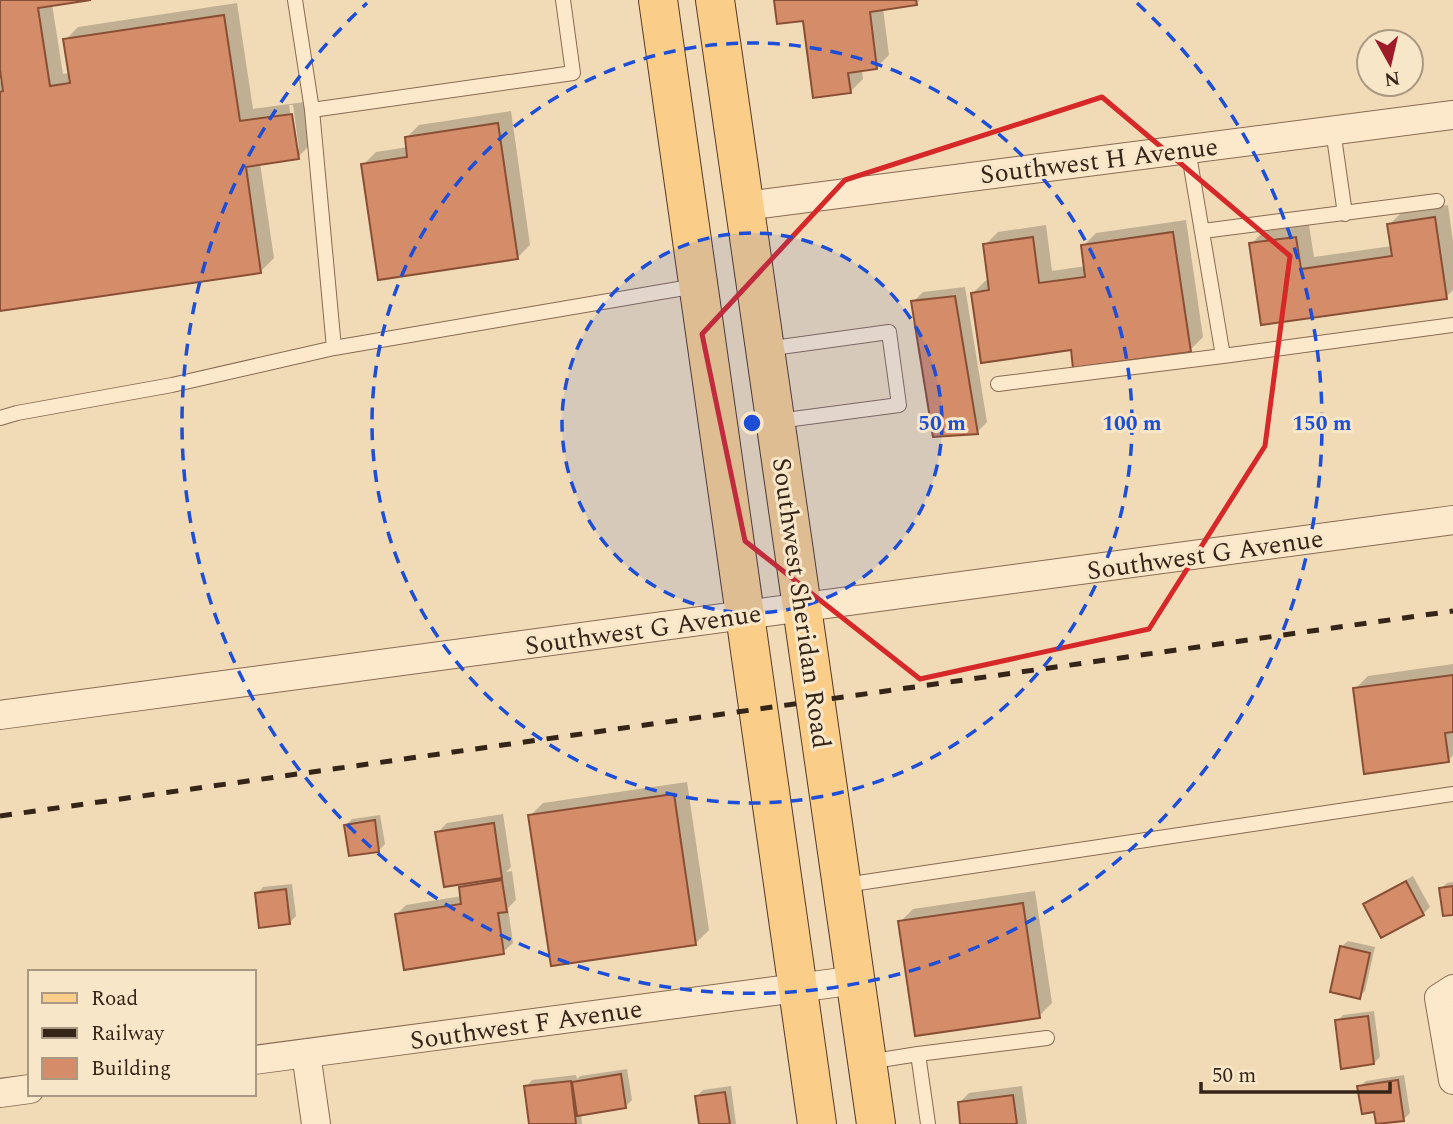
<svg xmlns="http://www.w3.org/2000/svg" width="1453" height="1124" viewBox="0 0 1453 1124" font-family="Spectral,serif">
	<rect width="100%" height="100%" fill="#f1dbb7"/>
	<path fill="#0003" fill-rule="evenodd" d="M 0,0 L 79,0 L 52,4 L 63,74 L 70,73 L 65,40 L 78,27 L 237,3 L 253,109 L 305,102 L 311,144 L 298,157 L 260,163 L 274,258 L 261,271 L 0,310 L 0,82 L 3,81 L 0,58 ZM 289,105 L 293,105 L 299,149 L 296,149 Z
		M 776,0 L 920,0 L 916,4 L 883,8 L 889,55 L 876,68 L 862,70 L 863,79 L 850,92 L 804,19 Z
		M 511,111 L 530,245 L 517,258 L 363,165 L 376,152 L 408,147 L 406,138 L 419,125 Z
		M 1448,205 L 1453,241 L 1453,290 L 1446,297 L 1262,324 L 1251,244 L 1264,231 L 1309,225 L 1314,257 L 1392,246 L 1389,225 L 1402,212 Z
		M 1186,220 L 1203,337 L 1190,350 L 1072,348 L 972,294 L 985,281 L 989,280 L 985,245 L 998,232 L 1046,225 L 1052,271 L 1086,266 L 1083,246 L 1096,233 Z
		M 965,287 L 987,422 L 977,432 L 913,302 L 923,292 Z
		M 1453,664 L 1453,755 L 1448,761 L 1355,689 L 1368,676 Z
		M 687,782 L 709,930 L 696,943 L 530,816 L 543,803 Z
		M 503,814 L 511,867 L 506,872 L 512,871 L 516,900 L 508,908 L 513,943 L 503,952 L 397,914 L 406,905 L 462,896 L 461,888 L 466,882 L 437,833 L 447,823 Z
		M 380,815 L 385,844 L 379,850 L 346,825 L 352,819 Z
		M 1413,876 L 1430,907 L 1423,914 L 1382,936 L 1365,905 L 1372,899 Z
		M 1453,882 L 1453,913 L 1440,889 L 1447,883 Z
		M 292,884 L 296,916 L 289,923 L 257,894 L 263,887 Z
		M 1035,891 L 1052,1003 L 1039,1016 L 900,922 L 913,909 Z
		M 1348,941 L 1375,947 L 1365,991 L 1359,997 L 1341,947 Z
		M 1374,1011 L 1380,1057 L 1374,1063 L 1337,1021 L 1343,1015 Z
		M 627,1069 L 632,1100 L 626,1106 L 581,1113 L 582,1124 L 531,1124 L 526,1087 L 532,1080 L 576,1075 L 577,1079 L 580,1076 Z
		M 1404,1075 L 1410,1113 L 1404,1119 L 1376,1110 L 1359,1087 L 1366,1081 Z
		M 731,1086 L 736,1124 L 700,1124 L 697,1096 L 703,1090 Z
		M 1022,1086 L 1027,1124 L 962,1124 L 959,1103 L 969,1093 Z"/>
	<path fill="#d48c69" stroke="#894f35" stroke-width="2" d="M 0,0 L 91,0 L 38,8 L 50,86 L 70,83 L 63,39 L 224,15 L 240,121 L 292,114 L 299,159 L 246,167 L 261,273 L 0,311 L 0,92 L 3,91 L 0,70 Z
		M 774,0 L 916,0 L 917,5 L 870,12 L 877,69 L 848,73 L 851,93 L 813,98 L 803,21 L 777,24 Z
		M 498,123 L 518,259 L 378,280 L 361,164 L 407,157 L 405,137 Z
		M 1435,217 L 1447,299 L 1261,325 L 1249,243 L 1296,237 L 1301,269 L 1392,256 L 1387,224 Z
		M 1173,232 L 1191,352 L 1073,368 L 1071,350 L 981,363 L 971,293 L 989,290 L 983,244 L 1033,237 L 1039,283 L 1085,277 L 1081,245 Z
		M 955,296 L 978,434 L 933,437 L 911,301 Z
		M 1453,675 L 1453,732 L 1445,733 L 1449,762 L 1364,774 L 1353,688 Z
		M 674,794 L 696,945 L 551,966 L 528,815 Z
		M 375,820 L 379,852 L 349,856 L 344,825 Z
		M 494,823 L 502,878 L 444,887 L 435,832 Z
		M 502,880 L 507,912 L 498,913 L 504,954 L 404,970 L 395,914 L 461,904 L 459,887 Z
		M 1406,881 L 1424,915 L 1381,938 L 1363,904 Z
		M 1453,886 L 1453,915 L 1443,916 L 1439,888 Z
		M 286,889 L 290,924 L 259,928 L 255,893 Z
		M 1023,903 L 1040,1018 L 915,1036 L 898,921 Z
		M 1340,946 L 1370,953 L 1360,999 L 1330,992 Z
		M 1368,1016 L 1374,1064 L 1341,1069 L 1335,1020 Z
		M 621,1074 L 626,1108 L 577,1116 L 572,1082 Z
		M 1398,1080 L 1404,1121 L 1376,1124 L 1374,1112 L 1362,1114 L 1357,1086 Z
		M 571,1081 L 576,1124 L 529,1124 L 524,1086 Z
		M 725,1092 L 730,1124 L 699,1124 L 695,1096 Z
		M 1013,1095 L 1017,1124 L 960,1124 L 958,1102 Z"/>
	<g fill="none" stroke-linecap="round" stroke-linejoin="round">
		<defs>
			<path id="lane" d="M 295,0 L 312,110 L 334,348
				M 312,110 L 573,73 L 563,0
				M 1333,130 L 1345,214
				M 1188,149 L 1223,356 L 1453,325
				M 1203,231 L 1437,201
				M 766,349 L 889,332 L 899,405 L 778,421
				M 998,384 L 1223,356
				M 0,418 L 17,413 L 172,385 L 334,348 L 696,286
				M 845,885 L 1453,794
				M 918,1054 L 1047,1038
				M 868,1062 L 918,1054 L 928,1124"/>
			<path id="street" d="M 745,206 L 1453,115
				M 0,715 L 1453,520
				M 1453,989 L 1439,998 L 1453,1080
				M 306,1053 L 316,1124
				M 254,1060 L 857,980
				M 0,1093 L 30,1089"/>
			<path id="primary" d="M 658,0 L 817,1124
				M 715,0 L 876,1124"/>
		</defs>
		<use href="#lane" stroke="#886a52" stroke-width="16"/>
		<use href="#street" stroke="#886a52" stroke-width="30"/>
		<use href="#primary" stroke="#553827" stroke-width="40"/>
		<use href="#lane" stroke="#fce9cb" stroke-width="14"/>
		<use href="#street" stroke="#fce9cb" stroke-width="28"/>
		<use href="#primary" stroke="#facd89" stroke-width="38"/>
		<path stroke="#352418" stroke-width="5" stroke-dasharray="12 12" stroke-linecap="butt" d="M 0,816 L 1453,611"/>
	</g>
	<path fill="none" stroke="#d62828" stroke-width="5" stroke-linejoin="round" d="M 1102,97 L 1290,256 L 1265,446 L 1149,629 L 920,679 L 745,541 L 702,334 L 845,180 Z"/>
	<circle cx="752" cy="423" r="190" fill="#1d4ed8" fill-opacity=".12"/>
	<g fill="none" stroke="#1d4ed8" stroke-width="3.5" stroke-dasharray="12 9">
		<circle cx="752" cy="423" r="190"/>
		<circle cx="752" cy="423" r="380"/>
		<path d="M1137 3A570 570 0 1 1 367 3"/>
	</g>
	<g text-anchor="middle" stroke-width="6" stroke-linejoin="round" paint-order="stroke">
		<g font-size="26" fill="#352418" stroke="#f8e6c8">
			<text transform="translate(1099 160) rotate(-7)" y="9">Southwest H Avenue</text>
			<text transform="translate(1205 554) rotate(-8)" y="9">Southwest G Avenue</text>
			<text transform="translate(802 603) rotate(82)" y="9">Southwest Sheridan Road</text>
			<text transform="translate(643 629) rotate(-8)" y="9">Southwest G Avenue</text>
			<text transform="translate(526 1024) rotate(-8)" y="9">Southwest F Avenue</text>
		</g>
	</g>
	<circle cx="752" cy="423" r="10" fill="#1d4ed8" stroke="#f8e6c8" stroke-width="3.5"/>
	<g font-size="21" text-anchor="middle" font-weight="bold" fill="#1d4ed8" stroke="#f8e6c8" stroke-width="6" stroke-linejoin="round" paint-order="stroke">
		<text x="942" y="430">50 m</text>
		<text x="1132" y="430">100 m</text>
		<text x="1322" y="430">150 m</text>
	</g>
	<rect x="28" y="970" width="228" height="126" fill="#f8e6c8" stroke="#aa9882" stroke-width="2"/>
	<rect x="42" y="993" width="35" height="10" fill="#facd89" stroke="#aa9882" stroke-width="2"/>
	<text x="91" y="1005" font-size="21" fill="#352418">Road</text>
	<rect x="42" y="1028" width="35" height="10" fill="#352418" stroke="#aa9882" stroke-width="2"/>
	<text x="91" y="1040" font-size="21" fill="#352418">Railway</text>
	<rect x="42" y="1058" width="35" height="21" fill="#d48c69" stroke="#aa9882" stroke-width="2"/>
	<text x="91" y="1075" font-size="21" fill="#352418">Building</text>
	<g transform="translate(1390 63) rotate(172)"><circle r="33" fill="#f8e6c8" stroke="#aa9882" stroke-width="2"/>
	<path d="M0-5L12 26L0 18L-12 26Z" fill="#9c1c29"/>
	<text y="-10" font-size="19" font-weight="bold" text-anchor="middle" fill="#352418">N</text>
	</g>
	<path d="M1201 1082v10h189v-10" fill="none" stroke="#352418" stroke-width="3.5"/>
	<text x="1212" y="1082" font-size="21" fill="#352418" stroke="#f8e6c8" stroke-width="5" paint-order="stroke">50 m</text>
</svg>
